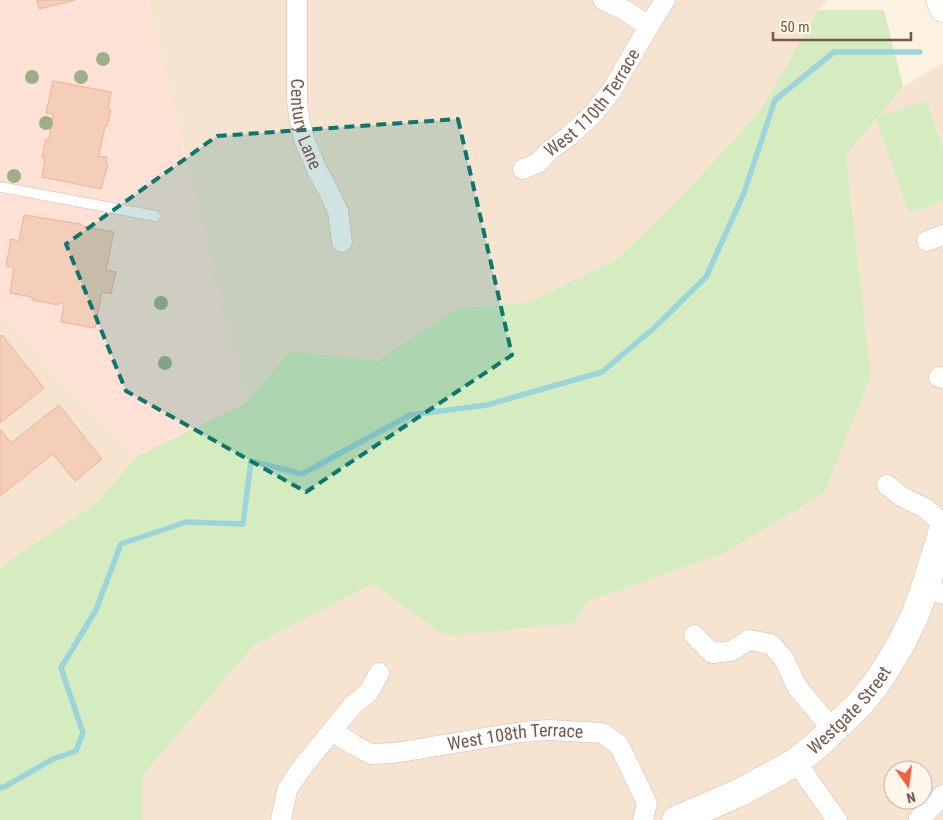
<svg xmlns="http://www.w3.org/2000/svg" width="943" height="820" viewBox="0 0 943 820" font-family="'Roboto Condensed',sans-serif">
	<rect width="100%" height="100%" fill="#fef2e3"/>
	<path fill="#f6e4d1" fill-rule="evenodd" d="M 147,0 L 827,0 L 818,10 L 761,110 L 679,199 L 616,260 L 529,302 L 456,309 L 375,361 L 290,351 L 246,403 Z
		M 943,63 L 943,820 L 142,820 L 142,776 L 255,644 L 373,584 L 445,636 L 588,601 L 720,555 L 871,375 L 846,155 L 903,86 ZM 893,770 L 923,770 L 923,800 L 893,800 Z
		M 0,311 L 137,456 L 97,503 L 20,553 L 0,569 Z"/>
	<path fill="#ffe1d6" d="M 0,0 L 147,0 L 246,403 L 137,456 L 0,311 Z"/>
	<path fill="#d4ecc0" d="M 818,10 L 884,10 L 903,86 L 878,117 L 926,100 L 943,150 L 943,201 L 909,213 L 876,119 L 846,155 L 871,375 L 824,493 L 720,555 L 588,601 L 574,623 L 445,636 L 373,584 L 255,644 L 142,776 L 142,820 L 0,820 L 0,569 L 20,553 L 97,503 L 137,456 L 246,403 L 290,351 L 376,361 L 456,309 L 529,302 L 616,260 L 679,199 L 761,110 Z"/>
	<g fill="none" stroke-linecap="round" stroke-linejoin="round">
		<path stroke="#9bd4db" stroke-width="5.5" d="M 0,788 L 6,786 L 53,759 L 76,751 L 83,733 L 61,668 L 96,610 L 121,544 L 186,522 L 243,524 L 251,461 L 302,474 L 410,415 L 487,405 L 602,372 L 654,328 L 706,277 L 744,193 L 775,100 L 834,52 L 920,52"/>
	</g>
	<path fill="#f5ceb9" stroke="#e9b498" d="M 37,0 L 75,0 L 39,9 Z
		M 53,81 L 111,92 L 108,109 L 111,110 L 107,127 L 105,126 L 99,156 L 107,157 L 106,163 L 108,164 L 101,189 L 42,177 L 45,158 L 42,157 L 46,139 L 49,139 L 53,114 L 46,113 Z
		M 24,215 L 81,224 L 81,226 L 114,232 L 106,270 L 116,272 L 111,294 L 102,292 L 95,328 L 61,322 L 64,304 L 58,302 L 58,305 L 32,300 L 32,297 L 10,293 L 14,268 L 6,266 L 11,239 L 19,241 Z
		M 2,335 L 44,388 L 0,423 L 0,336 Z
		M 59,405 L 102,459 L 75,481 L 53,454 L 0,496 L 0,429 L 11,443 Z"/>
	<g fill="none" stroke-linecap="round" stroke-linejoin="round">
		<defs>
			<path id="lane" d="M 0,187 L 155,216"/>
			<g id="street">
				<path id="s1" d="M 297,0 L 297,102 L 300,122 L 304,139 L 317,170 L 328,190 L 338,211 L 342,242"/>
				<path d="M 603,0 L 624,10 L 649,26"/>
				<path id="s2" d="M 523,169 L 538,163 L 550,150 L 569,136 L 592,115 L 612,90 L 649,26 L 665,0"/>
				<path d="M 927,241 L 943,235"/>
				<path d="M 939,377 L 943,378"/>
				<path d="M 887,485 L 902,497 L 925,508 L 943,524"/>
				<path d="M 925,588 L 943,594"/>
				<path d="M 694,635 L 712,653 L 731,651 L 749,640 L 771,644 L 784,659 L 797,687 L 833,730"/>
				<path id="s3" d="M 332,731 L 354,745 L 371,754 L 394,753 L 522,732 L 549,730 L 602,733 L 619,745 L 647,803 L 643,820"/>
				<path d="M 796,762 L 837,820"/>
				<path d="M 281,820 L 287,790 L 301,769 L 352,706 L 369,692 L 379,673"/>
				<path d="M 918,820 L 943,795"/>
			</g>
			<g id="secondary">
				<path d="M 940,0 L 943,8"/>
				<path id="s4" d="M 676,820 L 741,792 L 796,762 L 816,746 L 860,704 L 879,680 L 901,644 L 915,615 L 925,588 L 943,530"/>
			</g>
		</defs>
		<use href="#lane" stroke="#d2bbab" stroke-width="11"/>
		<use href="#street" stroke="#d2bbab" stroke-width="21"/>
		<use href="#secondary" stroke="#d5bba8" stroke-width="29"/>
		<use href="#lane" stroke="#fff" stroke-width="10"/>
		<use href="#street" stroke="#fff" stroke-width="20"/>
		<use href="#secondary" stroke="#fff" stroke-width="28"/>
	</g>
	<g fill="#9eaf87">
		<circle cx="103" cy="59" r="7"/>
		<circle cx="32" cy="77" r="7"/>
		<circle cx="81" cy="77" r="7"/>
		<circle cx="46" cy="123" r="7"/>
		<circle cx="14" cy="176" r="7"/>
		<circle cx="161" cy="303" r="7"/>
		<circle cx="165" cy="363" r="7"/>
	</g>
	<path fill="#0f766e" fill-opacity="0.2" stroke="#0f766e" stroke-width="4" stroke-dasharray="10 6" stroke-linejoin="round" d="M 458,119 L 512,355 L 306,492 L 126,391 L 66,244 L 217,136 Z"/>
	<g text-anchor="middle" stroke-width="4" stroke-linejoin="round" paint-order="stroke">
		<g font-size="18" fill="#785747" stroke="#fff6eb">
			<text dy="6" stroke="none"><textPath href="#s2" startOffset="98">West 110th Terrace</textPath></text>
			<text dy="6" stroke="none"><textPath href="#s1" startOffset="125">Century Lane</textPath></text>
			<text dy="6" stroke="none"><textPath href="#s4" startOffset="208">Westgate Street</textPath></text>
			<text dy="6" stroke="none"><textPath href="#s3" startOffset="191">West 108th Terrace</textPath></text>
		</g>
	</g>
	<g transform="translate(908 785) rotate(166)"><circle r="24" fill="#fff6eb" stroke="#c9b6a9"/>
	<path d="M0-4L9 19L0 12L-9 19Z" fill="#f1603f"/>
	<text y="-8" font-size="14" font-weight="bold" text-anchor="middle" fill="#785747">N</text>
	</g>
	<path d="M773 32v8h138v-8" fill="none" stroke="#785747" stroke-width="2.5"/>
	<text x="780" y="32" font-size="15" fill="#785747" stroke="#fff6eb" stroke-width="4" paint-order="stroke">50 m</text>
</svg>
